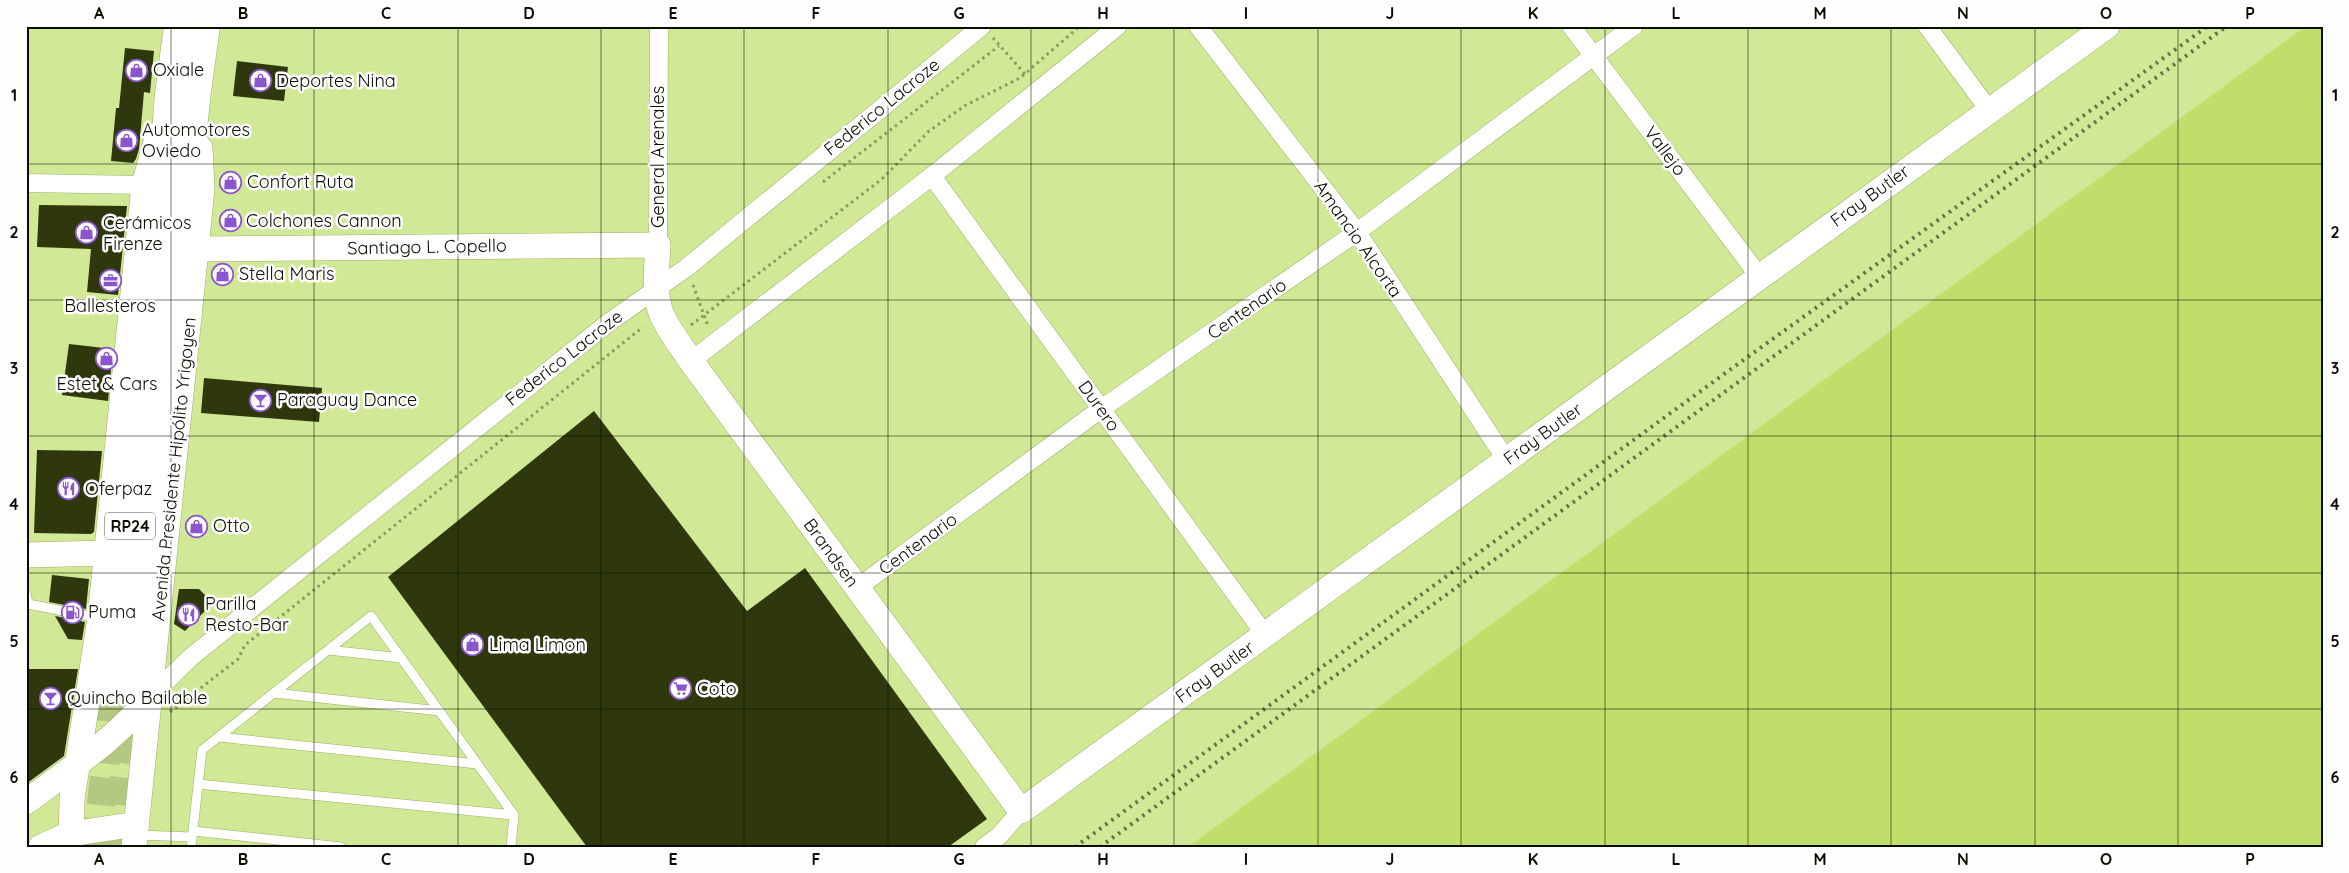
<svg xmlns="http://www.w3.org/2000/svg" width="2349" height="873" viewBox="0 0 2349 873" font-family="Quicksand,sans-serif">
	<rect width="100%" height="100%" fill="#d1e996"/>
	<path fill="#c0de6a" d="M 2306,26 L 2323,26 L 2323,847 L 1188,847 Z"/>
	<path fill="#2e380c" d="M 125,48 L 154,51 L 150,93 L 144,92 L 139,149 L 136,159 L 133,163 L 111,161 L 116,108 L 119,108 Z
		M 237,61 L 288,67 L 284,101 L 233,96 Z
		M 39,205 L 127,206 L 118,295 L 87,292 L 91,249 L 37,247 Z
		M 69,344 L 113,349 L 108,401 L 62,395 Z
		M 204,378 L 322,388 L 319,422 L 201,413 Z
		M 594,411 L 747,611 L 805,568 L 987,819 L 948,847 L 587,847 L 388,577 Z
		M 37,450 L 102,451 L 94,532 L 91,534 L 34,533 Z
		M 52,575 L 89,579 L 86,609 L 49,602 Z
		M 179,589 L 199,589 L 213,603 L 185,631 L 174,624 Z
		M 55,616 L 85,622 L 82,640 L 68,639 Z
		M 26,669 L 78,669 L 64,756 L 26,784 Z"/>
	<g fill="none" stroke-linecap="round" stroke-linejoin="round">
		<path stroke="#b3c880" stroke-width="28" stroke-dasharray="28 14" stroke-linecap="butt" d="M 96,847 L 114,688
			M 116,847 L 132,702"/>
		<defs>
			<path id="lane" d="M 26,593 L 28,604 L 99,618
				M 328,650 L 401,658
				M 274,693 L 440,711
				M 219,737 L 477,764
				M 198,784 L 514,815
				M 193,831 L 341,847
				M 138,835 L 192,837
				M 191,847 L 202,750 L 371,616 L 514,815 L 511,847"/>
			<path id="street" d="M 1198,26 L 1357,232 L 1507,461
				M 1571,26 L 1759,276
				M 1927,26 L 1989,110
				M 932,176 L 1266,636
				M 26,183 L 144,185
				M 658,245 L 659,26
				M 691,361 L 932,176 L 1118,26
				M 857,588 L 1101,409 L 1357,232 L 1634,26
				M 151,696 L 191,657 L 608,323 L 686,268 L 982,26
				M 984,847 L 999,836 L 1021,811"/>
			<path id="secondary" d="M 196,249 L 658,245 C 657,266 653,295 662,315 C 669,331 681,346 691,361 L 1021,811 C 1384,551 1743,285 2107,26
				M 26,555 L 106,553
				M 26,802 C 70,769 117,738 151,696
				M 41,847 L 70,834 L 137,824
				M 71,847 L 72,799 L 100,618 L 144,185 L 158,135
				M 134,847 L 196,249 L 202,188 L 200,148"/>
			<path id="primary" d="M 114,688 L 147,364 L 169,94 L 178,26
				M 133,688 L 197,91 L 206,26"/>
		</defs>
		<use href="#lane" stroke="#9ab060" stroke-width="10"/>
		<use href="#street" stroke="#9ab060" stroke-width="19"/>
		<use href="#secondary" stroke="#9ab060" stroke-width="26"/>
		<use href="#primary" stroke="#9ab060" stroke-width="29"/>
		<path stroke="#87985f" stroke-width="3" stroke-dasharray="2.5 4" stroke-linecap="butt" d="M 993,38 L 1025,74
			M 823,182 L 999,46
			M 693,285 L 708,326
			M 691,325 L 882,179 L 929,131 L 966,105 L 1020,78 L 1080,26
			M 170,712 L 238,659 L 245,645 L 643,327"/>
		<use href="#lane" stroke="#fff" stroke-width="9"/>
		<use href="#street" stroke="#fff" stroke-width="18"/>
		<use href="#secondary" stroke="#fff" stroke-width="25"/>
		<use href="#primary" stroke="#fff" stroke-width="28"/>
		<path stroke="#657345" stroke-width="4" stroke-dasharray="2.5 5" stroke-linecap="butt" d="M 1075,847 L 1731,369 L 2208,26
			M 1100,847 L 2227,26"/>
	</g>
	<path fill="none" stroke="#090e00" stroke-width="1" stroke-opacity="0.55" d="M 171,26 L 171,847M 314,26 L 314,847M 458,26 L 458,847M 601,26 L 601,847M 744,26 L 744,847M 888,26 L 888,847M 1031,26 L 1031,847M 1174,26 L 1174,847M 1318,26 L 1318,847M 1461,26 L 1461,847M 1605,26 L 1605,847M 1748,26 L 1748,847M 1891,26 L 1891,847M 2035,26 L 2035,847M 2178,26 L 2178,847M 26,164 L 2323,164M 26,300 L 2323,300M 26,436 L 2323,436M 26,573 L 2323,573M 26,709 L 2323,709"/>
	<defs>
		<symbol id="shop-ring" viewBox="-11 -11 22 22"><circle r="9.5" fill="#fefefe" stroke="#8b55cd" stroke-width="1.5"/><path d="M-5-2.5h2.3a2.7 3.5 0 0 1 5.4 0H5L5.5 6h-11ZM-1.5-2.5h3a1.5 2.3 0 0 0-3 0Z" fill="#8b55cd"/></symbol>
		<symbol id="office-ring" viewBox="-11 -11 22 22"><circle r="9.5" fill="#fefefe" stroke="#8b55cd" stroke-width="1.5"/><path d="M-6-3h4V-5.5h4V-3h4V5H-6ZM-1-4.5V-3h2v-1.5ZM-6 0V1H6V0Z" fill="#8b55cd"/></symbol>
		<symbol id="bar-ring" viewBox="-11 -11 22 22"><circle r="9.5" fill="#fefefe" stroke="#8b55cd" stroke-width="1.5"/><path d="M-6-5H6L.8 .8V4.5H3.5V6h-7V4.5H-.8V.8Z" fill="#8b55cd"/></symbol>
		<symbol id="restaurant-ring" viewBox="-11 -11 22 22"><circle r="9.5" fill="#fefefe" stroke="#8b55cd" stroke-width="1.5"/><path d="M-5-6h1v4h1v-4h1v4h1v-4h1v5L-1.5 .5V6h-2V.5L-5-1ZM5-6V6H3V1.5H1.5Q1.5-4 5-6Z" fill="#8b55cd"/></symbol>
		<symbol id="fuel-ring" viewBox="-11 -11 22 22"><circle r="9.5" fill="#fefefe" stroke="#8b55cd" stroke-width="1.5"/><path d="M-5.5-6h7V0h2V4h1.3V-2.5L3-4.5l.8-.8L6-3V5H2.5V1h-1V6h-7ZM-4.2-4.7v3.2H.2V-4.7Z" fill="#8b55cd"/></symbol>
		<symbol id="supermarket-ring" viewBox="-11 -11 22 22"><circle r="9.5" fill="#fefefe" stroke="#8b55cd" stroke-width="1.5"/><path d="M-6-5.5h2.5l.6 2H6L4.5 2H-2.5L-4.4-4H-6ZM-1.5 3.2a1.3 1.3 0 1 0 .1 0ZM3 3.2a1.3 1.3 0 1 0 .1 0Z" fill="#8b55cd"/></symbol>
	</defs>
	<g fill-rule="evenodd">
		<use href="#shop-ring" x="124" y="58" width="25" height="25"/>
		<use href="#shop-ring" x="248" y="68" width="25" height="25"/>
		<use href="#shop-ring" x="114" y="128" width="25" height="25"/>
		<use href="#shop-ring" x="218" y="170" width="25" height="25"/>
		<use href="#shop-ring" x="218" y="208" width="25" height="25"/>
		<use href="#shop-ring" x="74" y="220" width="25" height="25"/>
		<use href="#shop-ring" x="210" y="262" width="25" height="25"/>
		<use href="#office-ring" x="98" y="268" width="25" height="25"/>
		<use href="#shop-ring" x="94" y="346" width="25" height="25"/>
		<use href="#bar-ring" x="248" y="388" width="25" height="25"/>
		<use href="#restaurant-ring" x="56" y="476" width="25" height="25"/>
		<use href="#shop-ring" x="184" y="514" width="25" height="25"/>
		<use href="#fuel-ring" x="60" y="600" width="25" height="25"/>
		<use href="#restaurant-ring" x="176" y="602" width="25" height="25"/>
		<use href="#shop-ring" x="460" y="632" width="25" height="25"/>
		<use href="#supermarket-ring" x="668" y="676" width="25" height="25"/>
		<use href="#bar-ring" x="38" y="686" width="25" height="25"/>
	</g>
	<g text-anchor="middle" stroke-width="5" stroke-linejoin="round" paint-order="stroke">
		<rect fill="#fefefe" stroke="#52564c" stroke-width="1" x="105" y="512.5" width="50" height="27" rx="4"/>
		<g font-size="16" font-weight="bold" fill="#090e00">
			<text x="130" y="532">RP24</text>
		</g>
		<g font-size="18" fill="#090e00" stroke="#fefefe" text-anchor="start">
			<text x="153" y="76">Oxiale</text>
			<text x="276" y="87">Deportes Nina</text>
			<text x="142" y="136">Automotores<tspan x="142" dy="21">Oviedo</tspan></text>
			<text x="247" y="188">Confort Ruta</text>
			<text x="246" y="227">Colchones Cannon</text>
			<text x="103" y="229">Cerámicos<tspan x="103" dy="21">Firenze</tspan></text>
			<text x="239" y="280">Stella Maris</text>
			<text x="110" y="312" text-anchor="middle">Ballesteros</text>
			<text x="107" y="390" text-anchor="middle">Estet &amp; Cars</text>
			<text x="277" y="406">Paraguay Dance</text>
			<text x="85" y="495">Oferpaz</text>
			<text x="213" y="532">Otto</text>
			<text x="205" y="610">Parilla<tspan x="205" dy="21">Resto-Bar</tspan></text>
			<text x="88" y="618">Puma</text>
			<text x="489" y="651">Lima Limon</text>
			<text x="697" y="695">Coto</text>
			<text x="67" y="704">Quincho Bailable</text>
		</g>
		<g font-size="18" fill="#090e00" stroke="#fefefe">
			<text transform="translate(882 107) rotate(-39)" y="6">Federico Lacroze</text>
			<text transform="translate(1665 151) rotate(53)" y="6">Vallejo</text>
			<text transform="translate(658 157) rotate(-90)" y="6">General Arenales</text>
			<text transform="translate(1870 196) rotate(-36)" y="6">Fray Butler</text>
			<text transform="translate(1358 239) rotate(55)" y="6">Amancio Alcorta</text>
			<text transform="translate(427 247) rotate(-1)" y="6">Santiago L. Copello</text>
			<text transform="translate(1247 309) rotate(-35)" y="6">Centenario</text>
			<text transform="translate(564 358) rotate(-38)" y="6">Federico Lacroze</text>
			<text transform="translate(1099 406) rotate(54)" y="6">Durero</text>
			<text transform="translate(1543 434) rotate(-36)" y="6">Fray Butler</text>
			<text transform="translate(174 469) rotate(-84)" y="6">Avenida Presidente Hipólito Yrigoyen</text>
			<text transform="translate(918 544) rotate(-36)" y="6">Centenario</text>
			<text transform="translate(831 553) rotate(54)" y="6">Brandsen</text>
			<text transform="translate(1215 672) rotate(-36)" y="6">Fray Butler</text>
		</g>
	</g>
	<rect width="2349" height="873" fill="none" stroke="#fefefe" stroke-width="55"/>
	<rect x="28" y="28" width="2294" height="818" fill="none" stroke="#090e00" stroke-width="2"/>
	<g font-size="16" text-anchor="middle" font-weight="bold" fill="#090e00">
		<text x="99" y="19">A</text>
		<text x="243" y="19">B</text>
		<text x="386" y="19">C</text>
		<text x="529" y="19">D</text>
		<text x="673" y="19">E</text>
		<text x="816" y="19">F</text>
		<text x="959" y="19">G</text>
		<text x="1103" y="19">H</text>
		<text x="1246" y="19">I</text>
		<text x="1390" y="19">J</text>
		<text x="1533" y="19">K</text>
		<text x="1676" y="19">L</text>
		<text x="1820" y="19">M</text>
		<text x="1963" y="19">N</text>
		<text x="2106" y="19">O</text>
		<text x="2250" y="19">P</text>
		<text x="14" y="101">1</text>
		<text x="2335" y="101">1</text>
		<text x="14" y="238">2</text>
		<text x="2335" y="238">2</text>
		<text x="14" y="374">3</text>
		<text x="2335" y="374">3</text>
		<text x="14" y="510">4</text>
		<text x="2335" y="510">4</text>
		<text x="14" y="647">5</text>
		<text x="2335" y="647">5</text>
		<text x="14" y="783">6</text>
		<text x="2335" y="783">6</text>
		<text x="99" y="865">A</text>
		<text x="243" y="865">B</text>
		<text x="386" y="865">C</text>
		<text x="529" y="865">D</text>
		<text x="673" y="865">E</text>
		<text x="816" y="865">F</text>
		<text x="959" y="865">G</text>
		<text x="1103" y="865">H</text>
		<text x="1246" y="865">I</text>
		<text x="1390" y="865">J</text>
		<text x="1533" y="865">K</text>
		<text x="1676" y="865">L</text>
		<text x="1820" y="865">M</text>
		<text x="1963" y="865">N</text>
		<text x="2106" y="865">O</text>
		<text x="2250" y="865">P</text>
	</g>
</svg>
